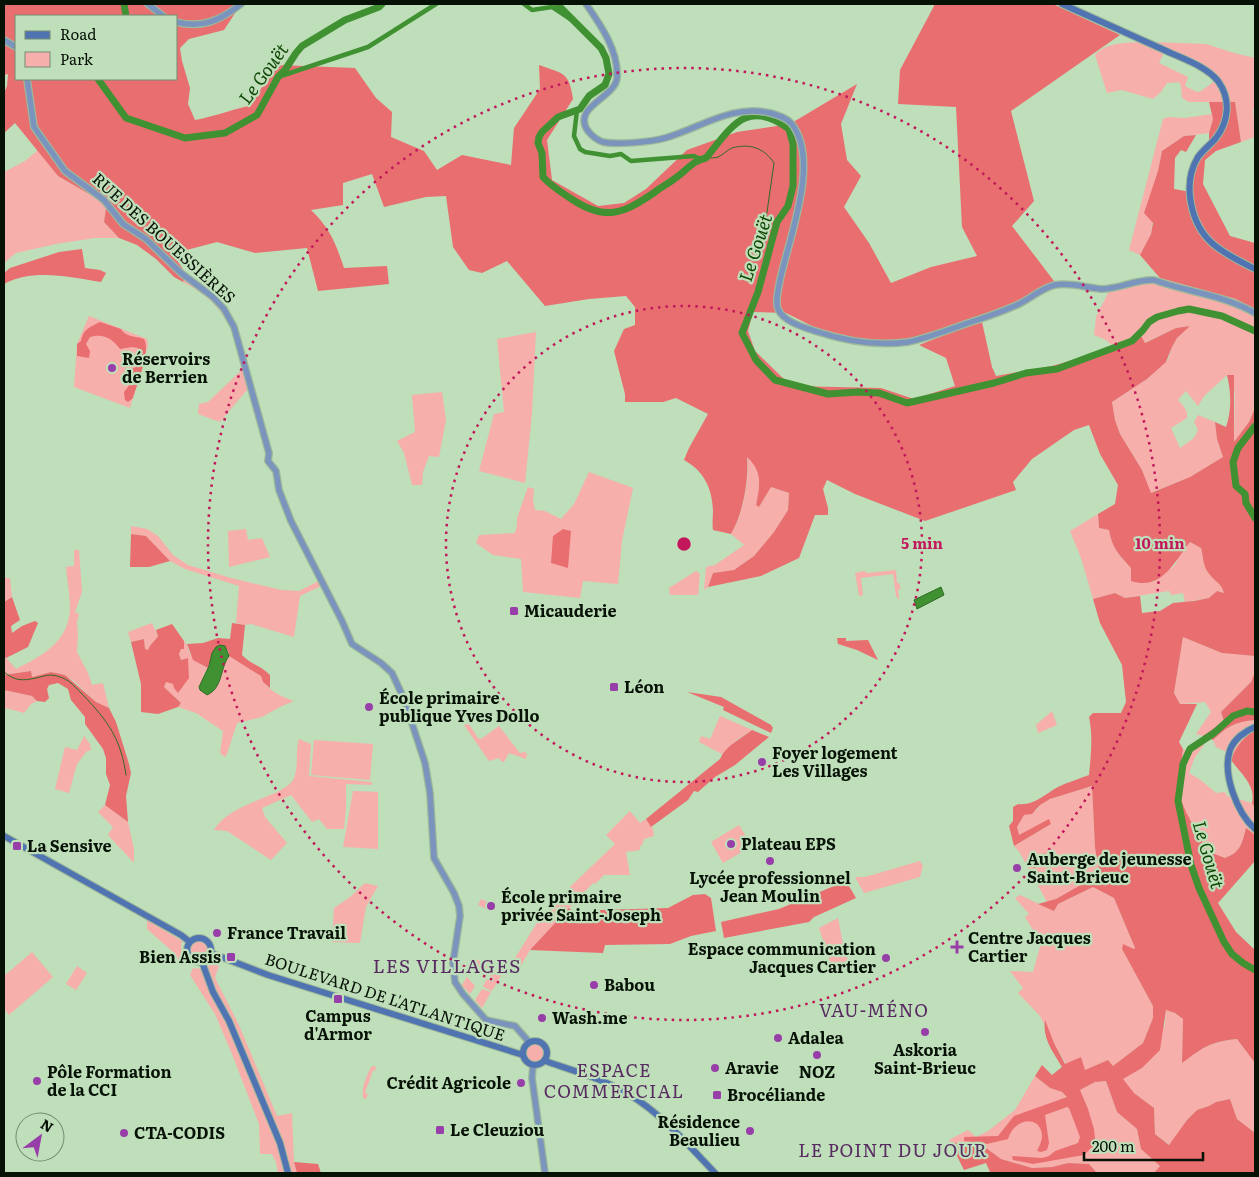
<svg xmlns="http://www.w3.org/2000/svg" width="1259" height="1177" viewBox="0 0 1259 1177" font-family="Literata,serif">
	<rect width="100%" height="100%" fill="#bfdeba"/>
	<path fill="#f7afac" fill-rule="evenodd" d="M 1153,42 L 1206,44 L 1234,53 L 1255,58 L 1255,109 L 1253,109 L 1255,137 L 1241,142 L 1235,102 L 1189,102 L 1182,98 L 1181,86 L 1179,82 L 1167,83 L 1161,92 L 1153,99 L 1122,90 L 1107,93 L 1095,55 C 1108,40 1134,43 1153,42 ZM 1166,48 L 1219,78 L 1201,91 L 1197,92 L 1185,86 L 1188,77 L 1159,63 Z
		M 1212,114 L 1213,119 L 1209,133 L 1184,136 L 1162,151 L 1158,171 L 1151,234 L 1140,255 L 1129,250 L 1163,119 L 1168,117 L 1185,118 Z
		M 38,150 L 58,176 L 96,198 L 106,208 L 104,222 L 119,238 L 95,238 L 56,244 L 16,253 L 4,263 L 4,172 L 25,161 Z
		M 186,274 L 207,287 L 224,304 L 240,337 L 236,340 C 225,312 210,296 183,282 Z
		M 1160,278 L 1236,299 L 1255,310 L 1255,408 L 1249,422 L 1234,442 L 1235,396 L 1233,375 L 1227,375 L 1204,396 L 1198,406 L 1186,391 L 1178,400 C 1183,405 1188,410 1187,418 L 1171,428 L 1180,448 L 1194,438 L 1198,430 L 1194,422 L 1198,415 L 1215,422 L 1217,439 L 1223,457 L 1190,477 L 1150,493 L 1142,470 L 1120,434 L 1115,420 L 1112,402 L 1147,379 L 1168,360 L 1172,347 L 1177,338 L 1189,326 L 1176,328 L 1144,343 L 1141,336 L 1114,347 L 1106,340 L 1094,335 L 1096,317 L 1112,285 L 1133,279 Z
		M 89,316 L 147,339 L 148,346 L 130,408 L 74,387 L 77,344 Z
		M 536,332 L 532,414 L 525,483 L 479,471 L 494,414 L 504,412 L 497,339 Z
		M 247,365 L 252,384 L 220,422 L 198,414 L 199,404 L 208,402 Z
		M 442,392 L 446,420 L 439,457 L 429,456 L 423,472 L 422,485 L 412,485 L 404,453 L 397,441 L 415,432 L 412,395 Z
		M 747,456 L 758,469 L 760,487 L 756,505 L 759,507 L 771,487 L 789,493 L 788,510 L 774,532 L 754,556 L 734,570 L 713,573 L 708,587 L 704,590 L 706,567 L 715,565 L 744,545 L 731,534 C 743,515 750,478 747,456 Z
		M 589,472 L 633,488 L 622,541 L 618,584 L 583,581 L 580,598 L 523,592 L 521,559 L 493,555 L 476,543 L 479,535 L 515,533 L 517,525 L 517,518 L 528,487 L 534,489 L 533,500 L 535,510 L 545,511 L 561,519 L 574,504 Z
		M 1098,514 L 1099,528 L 1109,530 C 1115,559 1130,567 1153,582 L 1175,565 L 1180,554 L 1190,542 L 1201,548 C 1203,555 1203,565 1207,571 C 1213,581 1221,581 1224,593 L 1217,591 L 1209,598 L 1185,602 L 1183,593 L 1171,595 L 1169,591 L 1125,598 L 1115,593 L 1093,599 L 1081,558 L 1070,531 Z
		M 131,526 L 147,529 L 158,536 L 173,555 L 188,565 L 231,578 L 282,590 L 299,591 L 325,578 L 327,583 L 300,596 L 294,637 L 251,624 L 245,625 L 236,623 L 239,586 L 185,569 L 170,561 L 146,536 L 131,534 Z
		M 246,529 L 248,540 L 262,538 L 270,557 L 229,567 L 228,531 Z
		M 74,550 L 79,550 L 82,592 L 75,612 L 79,614 L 77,622 L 78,635 L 77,652 L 88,673 L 92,685 L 103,683 L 109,708 L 96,702 L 75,682 L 65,675 L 51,672 L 32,677 L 31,671 L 4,675 L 4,655 L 16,669 C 39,657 64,645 69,617 C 72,606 67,580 66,567 L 74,566 Z
		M 896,570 L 897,583 L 899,583 L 901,589 L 898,589 L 899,600 L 896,596 L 893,574 L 861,578 L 863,595 L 859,596 L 855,573 L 863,571 L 868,573 Z
		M 696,571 L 700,574 L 698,595 L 670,595 L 669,588 Z
		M 4,578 L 10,578 L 12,597 L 4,602 Z
		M 152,623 L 158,636 C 155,641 150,644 148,650 L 145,650 L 144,639 L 131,642 L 128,632 Z
		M 1183,637 L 1222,653 L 1255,656 L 1255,672 L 1251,682 L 1221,712 L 1224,721 L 1203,736 L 1196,734 L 1211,712 L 1205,702 L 1180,704 L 1174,693 Z
		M 184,641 C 188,645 187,647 189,652 C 192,659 201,665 208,668 L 203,675 L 224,668 L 224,662 L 229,656 L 262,676 C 264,689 282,697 294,701 L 278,708 L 262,717 L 237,723 L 227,754 L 225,757 L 220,753 L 223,731 L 196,713 L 178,707 L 181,703 L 164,687 L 166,681 L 174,684 L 174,688 L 187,658 L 181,660 L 179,654 L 181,649 L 184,648 Z
		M 4,690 L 32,696 L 37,701 L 31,704 L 24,713 L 6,708 L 4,712 Z
		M 1052,711 L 1057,725 L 1038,733 L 1036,725 Z
		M 720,716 L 752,730 L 738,739 L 722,754 L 699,742 L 701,736 L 710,739 Z
		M 1255,720 L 1255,730 C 1243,738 1236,746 1231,760 L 1227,752 L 1216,747 L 1213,740 C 1228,726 1235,722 1255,720 Z
		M 469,724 L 478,738 L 481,739 L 499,726 L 519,752 L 520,753 L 525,752 L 527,754 L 526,759 L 509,753 L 504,762 L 502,762 L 499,758 L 489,761 L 464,725 Z
		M 84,736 L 90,744 L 91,750 L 87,751 L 77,764 L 69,793 L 55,789 L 65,747 L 77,750 Z
		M 299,739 L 311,744 L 309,776 L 372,782 L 372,785 L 346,784 L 346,809 L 344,829 L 327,829 L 319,819 L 312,822 L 291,795 L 262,808 L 265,817 L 287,843 L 271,860 L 227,831 L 214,830 C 230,801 285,798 294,778 C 299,766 295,751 299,739 Z
		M 314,740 L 373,744 L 370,780 L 311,775 Z
		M 1196,740 L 1204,745 L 1195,757 L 1189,773 L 1202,781 L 1216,793 L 1225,792 L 1227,796 L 1252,803 L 1255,808 L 1255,835 L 1246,828 C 1242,843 1241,852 1225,858 L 1207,851 L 1186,812 L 1177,790 L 1183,749 L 1187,751 Z
		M 1092,786 L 1095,848 L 1100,874 L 1056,899 L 1047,902 L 1020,853 L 1014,846 L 1051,824 L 1048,820 L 1019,836 L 1017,827 L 1024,815 L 1037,810 L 1040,805 L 1050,799 Z
		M 353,791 L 378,792 L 378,849 L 343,847 Z
		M 105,805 L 128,822 L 134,849 L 134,863 L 108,835 L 113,827 L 98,812 Z
		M 630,811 L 640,823 L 646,819 L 653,829 L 654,836 L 644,839 L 642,845 L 640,846 L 640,850 L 626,852 L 630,875 L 604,875 L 595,884 L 593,883 L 530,950 L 516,974 L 508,969 L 537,923 L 570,887 L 615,844 L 606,835 Z
		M 739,825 L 752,846 L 723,863 L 711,842 Z
		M 920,861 L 923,866 L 920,877 L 864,893 L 855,877 L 865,877 Z
		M 365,883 L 378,886 L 366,907 L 360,943 L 332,942 L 334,908 L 350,897 Z
		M 1093,887 L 1114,898 L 1135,948 L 1135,950 L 1122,949 L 1153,1006 L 1153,1018 L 1143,1043 L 1113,1066 L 1108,1060 L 1085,1070 L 1066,1064 L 1054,1043 L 1045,1022 L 1044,1024 L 1040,1016 L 1018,993 L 1023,988 L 1010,971 L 1033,972 L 1041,943 L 1025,917 L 1029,914 L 1015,898 L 1020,895 L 1054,911 L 1058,904 Z
		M 481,899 L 494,905 L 491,911 L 478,905 Z
		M 838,918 L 845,954 L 851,965 L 833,971 L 819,928 Z
		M 147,920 L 182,941 C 179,953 186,959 183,966 L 173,952 L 147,929 Z
		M190 950a9 9 0 1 1 18 0a9 9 0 1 1-18 0Z
		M 32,952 L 53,977 L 9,1015 L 4,1009 L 4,976 Z
		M 216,959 L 220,962 L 215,978 L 239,1025 L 277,1116 L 292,1113 L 294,1162 L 297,1173 L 278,1173 L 276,1162 L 272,1154 L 260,1154 L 259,1124 L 232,1054 L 215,1014 L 190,975 L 193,968 C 203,970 210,967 216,959 Z
		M 476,959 L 502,974 L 492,991 L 485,988 L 483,986 L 487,979 L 492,982 L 494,978 L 490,976 L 492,971 L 485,967 L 482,971 L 478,969 L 478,967 L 473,964 Z
		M 77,966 L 87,973 L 76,990 L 66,984 Z
		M 467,977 L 475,986 L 470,994 L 462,985 Z
		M 482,989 L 491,992 L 482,1008 L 475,1000 Z
		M 1166,1010 L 1175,1013 L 1183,1019 L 1182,1063 C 1203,1047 1211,1042 1237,1039 L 1255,1063 L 1255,1133 L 1237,1119 L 1230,1099 L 1216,1102 L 1209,1106 L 1197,1110 L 1187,1120 L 1170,1145 L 1155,1134 L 1154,1108 L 1134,1093 L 1122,1079 L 1142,1068 L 1165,1025 Z
		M526 1053a9 9 0 1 1 18 0a9 9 0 1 1-18 0Z
		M 373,1066 L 376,1067 L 375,1071 L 373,1070 L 365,1093 L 368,1094 L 366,1099 L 363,1098 C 361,1087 367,1076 371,1067 Z
		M 1035,1076 L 1050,1088 L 1062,1092 L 1067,1097 L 1095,1082 L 1106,1081 L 1117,1112 L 1137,1129 L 1141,1149 L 1160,1166 L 1154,1173 L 1097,1173 L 1089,1164 L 1068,1163 L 1052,1167 L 1032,1168 L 1001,1159 L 986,1148 L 950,1142 L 949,1140 L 968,1130 L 976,1137 L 988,1131 L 1015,1110 Z"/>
	<path fill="#e96e70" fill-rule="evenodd" d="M 4,4 L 241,4 L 224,30 L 189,39 L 180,48 L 182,61 L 190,88 L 188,104 L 195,120 C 213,117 230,110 248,106 L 279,65 L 355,68 L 376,98 L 392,112 L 391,137 L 424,151 L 437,170 L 462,155 L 511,165 L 514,128 L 540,89 L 539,65 C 564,74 569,72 573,99 L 547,140 L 552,180 L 598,206 L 624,203 L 646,189 L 687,150 L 737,132 L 790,124 L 857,84 L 841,124 L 847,160 L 861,176 L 844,207 L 869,243 L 891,283 L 931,267 L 977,256 L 962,227 L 956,107 L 898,104 L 900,70 L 934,6 L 934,4 L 1053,4 L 1120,35 L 1011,111 L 1034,201 L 1012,226 L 1054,281 L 1018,303 L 906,341 L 863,340 L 816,328 L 786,313 L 753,312 L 748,331 L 755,351 L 791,386 L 881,388 L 914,399 L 955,386 L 946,358 L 919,345 L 975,323 L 982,322 L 992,367 L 996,376 L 1052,366 L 1102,352 L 1141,336 L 1145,343 L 1176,328 L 1190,326 L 1177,338 L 1172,347 L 1166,362 L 1147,379 L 1112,402 L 1115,420 L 1120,434 L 1142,470 L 1151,493 L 1190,477 L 1223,457 L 1217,439 L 1215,422 L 1226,427 C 1232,409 1231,392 1227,375 L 1234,375 L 1234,442 L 1249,422 L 1255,408 L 1255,656 L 1222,653 L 1183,637 L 1174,693 L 1180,704 L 1197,704 L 1179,742 L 1183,749 L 1177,790 L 1186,812 L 1207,851 L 1225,858 C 1241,852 1242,843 1246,828 L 1255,835 L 1255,861 L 1218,903 L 1236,932 L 1255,950 L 1255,1063 L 1237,1039 C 1209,1042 1204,1047 1182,1063 L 1183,1019 L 1175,1013 L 1166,1010 L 1160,1050 L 1142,1068 L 1123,1079 L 1134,1093 L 1154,1108 L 1155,1134 L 1169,1145 L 1187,1120 L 1197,1110 L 1209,1106 L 1216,1102 L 1230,1099 L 1237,1119 L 1255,1133 L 1255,1173 L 1154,1173 L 1160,1166 L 1141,1149 L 1137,1129 L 1117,1112 L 1106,1081 L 1095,1082 L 1080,1090 L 1088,1109 L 1094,1129 L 1095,1139 L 1093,1146 L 1084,1155 L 1033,1164 L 1013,1160 L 1012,1156 L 1042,1158 L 1049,1156 L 1055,1151 L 1078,1143 L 1080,1137 L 1069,1108 L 1067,1107 L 1045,1115 L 1049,1143 L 1047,1150 L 1041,1152 L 1037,1151 C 1039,1147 1042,1141 1042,1136 C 1041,1114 1014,1118 1008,1139 L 987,1144 L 964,1141 L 964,1137 L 998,1136 L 1014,1116 L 1067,1097 L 1062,1092 L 1050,1088 L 1035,1076 L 1042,1065 L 1052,1075 L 1062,1067 C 1053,1052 1042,1038 1045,1020 L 1054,1043 L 1065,1064 L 1081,1057 L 1085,1070 L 1108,1060 L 1113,1066 L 1143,1043 L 1153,1018 L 1153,1006 L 1122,949 L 1123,944 L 1134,949 L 1135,948 L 1114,898 L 1093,887 L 1058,904 L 1054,911 L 1038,904 L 1056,899 L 1100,874 L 1095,848 L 1092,786 L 1050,799 L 1040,805 L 1032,814 L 1024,815 L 1017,827 L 1019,835 L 1049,819 L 1051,824 L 1014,846 L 1009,826 L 1013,821 L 1013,807 L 1018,804 C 1034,806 1045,794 1058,787 C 1068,782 1079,779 1089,775 C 1091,755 1093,736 1089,717 L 1093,713 L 1121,713 L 1126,702 L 1122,665 L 1100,623 L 1093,599 L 1115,593 L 1125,598 L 1140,596 L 1142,613 L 1160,611 L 1173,603 L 1194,601 L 1209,598 L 1217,591 L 1224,593 C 1221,582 1213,581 1207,571 C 1203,565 1203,555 1201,548 L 1190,542 C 1174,562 1162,591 1131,581 L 1131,568 C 1119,555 1112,548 1109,530 L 1099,528 L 1098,514 L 1115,504 L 1118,485 L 1100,454 L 1089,425 L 1074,430 L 1032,459 L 1013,482 L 1016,490 L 925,521 L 855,494 L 827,480 L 823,489 L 828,508 L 828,515 L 815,515 L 799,558 L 761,576 L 708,587 L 713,573 L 734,570 L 754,556 L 774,532 L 788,510 L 789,493 L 771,487 L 759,507 L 756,505 C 760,485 763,472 747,457 C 749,479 743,514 731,534 L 713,530 C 712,523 713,517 713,510 C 712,488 704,471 684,460 L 689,448 L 708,414 L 676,398 L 663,402 L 625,402 L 625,394 L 614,351 L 624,329 L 635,325 L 635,307 L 626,296 L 589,299 L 545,306 L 507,261 L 482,273 L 469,270 L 453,247 L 446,196 L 426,197 L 384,207 L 372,174 L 343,183 L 343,205 L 311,210 C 330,228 336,244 344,268 L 387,266 L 389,284 L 318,291 L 307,248 L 255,253 L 217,242 L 179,252 L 175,257 L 186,274 L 183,282 L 174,277 L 156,259 L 137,245 L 119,238 L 104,222 L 106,208 L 96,198 L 58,176 L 15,123 L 4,133 L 4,93 L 7,86 L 8,74 L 4,75 ZM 16,16 L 176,16 L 176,79 L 16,79 Z
		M 1209,102 L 1235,102 L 1241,142 L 1216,151 L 1205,160 L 1203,184 L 1230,236 L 1255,243 L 1255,310 L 1236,299 L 1160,278 L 1140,255 L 1151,234 L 1153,223 L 1144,213 L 1158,171 L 1162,151 L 1184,136 L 1196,135 L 1186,152 L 1181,150 L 1175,158 L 1174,189 L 1191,192 L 1193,177 L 1197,165 L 1209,147 L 1209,133 L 1213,119 Z
		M 82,249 L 85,268 L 100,270 L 106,273 L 101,282 C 71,277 32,268 4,284 L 4,273 L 10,268 L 59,252 Z
		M 100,322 L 121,329 C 125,337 136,336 144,339 C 151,350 137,385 133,398 L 128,402 L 125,400 L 124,392 C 129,386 132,382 129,375 L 131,369 L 136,367 L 139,351 L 138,348 L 132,347 L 120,349 C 112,338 103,333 90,337 L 86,344 L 90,351 L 89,358 L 77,356 L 77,344 L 81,341 C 83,329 90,327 100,322 Z
		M 563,529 L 571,531 L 568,568 L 551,563 L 553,536 Z
		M 131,534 L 146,536 L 170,561 L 149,567 L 130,567 Z
		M 12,597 L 20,620 L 11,626 L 12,633 L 22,626 L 35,621 L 38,623 L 28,647 L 6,658 L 4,655 L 4,602 Z
		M 232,623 L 245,625 L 242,655 C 250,664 262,666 270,675 L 270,688 L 263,682 L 261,676 L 229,656 L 228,650 L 213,653 L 208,668 L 193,660 L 187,644 L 203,643 L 218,638 L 230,639 Z
		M 172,624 L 184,641 L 184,649 L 181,649 L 179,654 L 181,660 L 188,658 L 189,678 L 178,693 L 174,688 L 173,684 L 166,682 L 164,687 L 181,703 L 178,707 L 158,714 L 141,712 L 141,684 L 131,642 L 144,639 L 145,649 L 148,650 C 150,644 155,641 158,636 L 156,630 Z
		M 837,638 L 846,638 L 846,641 L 868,640 L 878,660 L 857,650 L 838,644 Z
		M 31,671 L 32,677 L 51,672 L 65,675 L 96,702 L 109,708 L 116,722 L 129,764 L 131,773 L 126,796 L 128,822 L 105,805 L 110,785 L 106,774 L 106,758 L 103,749 L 85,724 L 85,717 L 71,700 L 68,689 L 58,683 L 49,685 L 47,689 L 49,698 L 45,702 L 37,701 L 32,696 L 4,690 L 4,675 Z
		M 1255,672 L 1255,720 C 1235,722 1228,726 1213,740 L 1203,736 L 1224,721 L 1221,712 L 1251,682 Z
		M 687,692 L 721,697 L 771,725 L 773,728 L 771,733 L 723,710 L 724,707 Z
		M 752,730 L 769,737 L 735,765 L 715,777 L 698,792 L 694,791 L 688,800 L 651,827 L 646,819 L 720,759 C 726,745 741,739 752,730 Z
		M 1255,730 L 1255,808 L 1252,803 C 1256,785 1241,774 1231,760 C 1236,746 1243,738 1255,730 Z
		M 846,881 L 856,898 L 814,917 L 809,922 L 724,938 L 721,922 L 779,909 Z
		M 705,894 L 711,898 L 716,931 L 691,936 L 670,944 L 605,945 L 603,953 L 530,950 L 569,908 L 576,915 L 601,910 L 668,908 L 693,895 Z
		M 950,1142 L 986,1148 L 1001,1159 L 1032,1168 L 1052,1167 L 1068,1163 L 1089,1164 L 1097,1173 L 990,1172 L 986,1163 L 964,1170 Z
		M 294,1162 L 318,1164 L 321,1173 L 297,1173 Z"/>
	<path fill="#3f9132" stroke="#2e6b25" d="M 941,587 L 944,595 L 917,609 L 914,600 Z
		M 220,645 L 225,646 L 229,656 C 220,668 223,688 207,695 L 200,690 L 199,687 L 209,666 L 212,653 L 216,647 Z"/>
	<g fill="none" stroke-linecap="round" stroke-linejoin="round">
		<path stroke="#2e6b25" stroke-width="1" d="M 706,158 C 710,158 715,158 718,157 C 723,155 727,150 732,148 C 750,143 764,148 774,163 L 766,219 L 777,222
			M 4,672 C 15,681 22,681 36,678 C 41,677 46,675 51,675 C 68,677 72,684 83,695 C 108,721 121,739 126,775"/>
		<path stroke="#3f9132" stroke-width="4.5" d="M 524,4 L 532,10 L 552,7 L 573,21
			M 278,77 L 368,47 L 436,4
			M 577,110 L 574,136 L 580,149 L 585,152 L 610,156 L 621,154 L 631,161 L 694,156 L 700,159"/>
		<path stroke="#3f9132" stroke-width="7" d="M 124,4 L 126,16
			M 557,4 L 601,48 L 606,58 L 609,74 L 605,85 L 589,96 L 580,109 L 558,117 L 542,132 L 539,137 L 538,143 L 542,153 L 543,177 C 551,186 561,192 570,198 C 605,222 623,214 655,192 C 661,187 668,184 674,179 C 685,172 693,160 706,158 C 732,126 747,98 789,129 L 793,144 L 793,186 L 788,206 L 777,222 L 758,292 L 742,333 L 756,360 L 775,380 L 828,394 L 858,392 L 879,393 L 907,403 L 994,383 L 1026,373 L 1057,369 L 1132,341 L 1143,330 L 1149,322 L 1157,317 L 1178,311 L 1189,309 L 1222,316 L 1255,331
			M 98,79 L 126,118 L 185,138 L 225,133 L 257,115 L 278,77 L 285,70 L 296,53 L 302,46 L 345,20 L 379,7 L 382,4
			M 1255,426 L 1238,448 L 1233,462 L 1236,486 L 1245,494 L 1246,503 L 1255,518
			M 1255,712 L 1247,711 L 1233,716 L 1214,733 L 1190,749 L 1183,764 L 1178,801 L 1191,865 L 1199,888 L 1224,942 L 1232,954 L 1243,963 L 1255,970"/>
		<defs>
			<path id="tertiary" d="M 148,4 L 163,16
				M 586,4 C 600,24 619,51 617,78 C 615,98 571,107 588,131 C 592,136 597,140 603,142 C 616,145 651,142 665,138 C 700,128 732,104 770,113 C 778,115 785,117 791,123 C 822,161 787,242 779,285 C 778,292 775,302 778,309 C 783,322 806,328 818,332 C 846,341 879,346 908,342 C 928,338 948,330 968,323 C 984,318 1001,312 1017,305 C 1029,300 1041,288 1055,285 C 1070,282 1087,288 1102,289 C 1120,289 1136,279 1154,280 C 1187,292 1224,295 1255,313
				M 176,22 C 202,29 221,20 241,4
				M 4,40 L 16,47
				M 27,79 L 34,127 L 65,171 L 104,200 L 123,224 L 146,239 L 181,273 L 213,297 L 224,309 L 234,327 L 269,453 L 268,461 L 276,471 L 279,490 L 291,521 L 342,621 L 352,644 L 381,663 L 392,673 L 404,699 L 425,763 L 430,793 L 434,858 L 454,893 L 459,906 L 460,916 L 453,963 L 455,982 L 463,994 L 486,1020 L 515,1026 L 529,1042
				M 533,1065 L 532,1078 L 545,1173"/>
			<path id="secondary" d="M 1062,4 C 1096,19 1129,34 1162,49 C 1180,58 1205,65 1218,81 C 1231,99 1229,121 1216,138 C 1210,145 1203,150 1198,157 C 1182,183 1190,224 1213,244 C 1226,255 1241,262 1255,269
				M 1255,727 C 1245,731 1234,739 1230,750 C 1222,774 1237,813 1255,829
				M 4,836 L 181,935 L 190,942
				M187 950a12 12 0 1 1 24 0a12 12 0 1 1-24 0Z
				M 211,953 L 268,975 L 523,1055
				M 202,962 L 213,992 L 229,1021 L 280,1143 L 288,1173
				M523 1053a12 12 0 1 1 24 0a12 12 0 1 1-24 0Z
				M 545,1061 C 574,1071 604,1079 630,1095 C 663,1115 689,1146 715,1173"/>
		</defs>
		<use href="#tertiary" stroke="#9eb99a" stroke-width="8"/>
		<use href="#secondary" stroke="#9eb99a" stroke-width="8"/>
		<use href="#tertiary" stroke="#7b94be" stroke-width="5.5"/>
		<use href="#secondary" stroke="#5073b1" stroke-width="6"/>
	</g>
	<g fill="none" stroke="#c2185b" stroke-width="2.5" stroke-dasharray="2.5 5">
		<circle cx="684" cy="544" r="238"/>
		<circle cx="684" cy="544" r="476"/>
	</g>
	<g fill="#983ea9" stroke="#bfdeba" stroke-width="2">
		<circle cx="112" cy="368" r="5"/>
		<rect x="509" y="606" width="10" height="10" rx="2.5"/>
		<rect x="609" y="682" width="10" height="10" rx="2.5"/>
		<circle cx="369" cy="707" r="5"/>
		<circle cx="762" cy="762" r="5"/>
		<circle cx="731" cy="844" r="5"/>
		<rect x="12" y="841" width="10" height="10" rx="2.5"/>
		<circle cx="770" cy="861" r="5"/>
		<circle cx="1017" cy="868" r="5"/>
		<circle cx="491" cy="906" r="5"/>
		<circle cx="217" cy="933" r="5"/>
		<path d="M954.5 939.5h5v5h5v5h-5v5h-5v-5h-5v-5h5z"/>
		<rect x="226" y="952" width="10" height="10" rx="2.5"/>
		<circle cx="886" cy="958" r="5"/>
		<circle cx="594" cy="985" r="5"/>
		<rect x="333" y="994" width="10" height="10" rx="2.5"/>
		<circle cx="542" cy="1018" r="5"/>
		<circle cx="925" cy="1032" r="5"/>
		<circle cx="778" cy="1038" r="5"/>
		<circle cx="817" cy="1055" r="5"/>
		<circle cx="715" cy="1068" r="5"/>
		<circle cx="37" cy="1081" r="5"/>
		<circle cx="521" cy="1083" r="5"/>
		<rect x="712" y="1090" width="10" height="10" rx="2.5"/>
		<rect x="435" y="1125" width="10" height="10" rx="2.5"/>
		<circle cx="750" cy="1131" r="5"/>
		<circle cx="124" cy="1133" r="5"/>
	</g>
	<g text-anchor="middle" stroke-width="4.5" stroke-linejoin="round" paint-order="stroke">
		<g font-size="16" fill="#071206" stroke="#bfdeba">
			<text transform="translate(164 238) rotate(42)" y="6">RUE DES BOUESSIÈRES</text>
			<text transform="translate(385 997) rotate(18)" y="6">BOULEVARD DE L'ATLANTIQUE</text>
		</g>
		<g font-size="16" font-weight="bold" fill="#071206" stroke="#bfdeba" text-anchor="start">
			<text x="122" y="365">Réservoirs<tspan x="122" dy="18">de Berrien</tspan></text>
			<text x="524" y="617">Micauderie</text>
			<text x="624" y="693">Léon</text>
			<text x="379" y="704">École primaire<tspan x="379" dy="18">publique Yves Dollo</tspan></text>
			<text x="772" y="759">Foyer logement<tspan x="772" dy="18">Les Villages</tspan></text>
			<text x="741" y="850">Plateau EPS</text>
			<text x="27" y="852">La Sensive</text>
			<text x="1027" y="865">Auberge de jeunesse<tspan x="1027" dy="18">Saint-Brieuc</tspan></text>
			<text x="770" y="884" text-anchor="middle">Lycée professionnel<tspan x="770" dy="18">Jean Moulin</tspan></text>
			<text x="501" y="903">École primaire<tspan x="501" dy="18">privée Saint-Joseph</tspan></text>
			<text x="227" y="939">France Travail</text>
			<text x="968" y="944">Centre Jacques<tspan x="968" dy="18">Cartier</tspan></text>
			<text x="876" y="955" text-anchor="end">Espace communication<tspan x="876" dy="18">Jacques Cartier</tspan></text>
			<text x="221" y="963" text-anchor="end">Bien Assis</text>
			<text x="604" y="991">Babou</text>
			<text x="338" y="1022" text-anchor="middle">Campus<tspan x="338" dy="18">d'Armor</tspan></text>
			<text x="552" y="1024">Wash.me</text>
			<text x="788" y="1044">Adalea</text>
			<text x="925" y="1056" text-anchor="middle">Askoria<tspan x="925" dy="18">Saint-Brieuc</tspan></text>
			<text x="725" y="1074">Aravie</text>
			<text x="47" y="1078">Pôle Formation<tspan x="47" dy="18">de la CCI</tspan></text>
			<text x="817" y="1078" text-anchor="middle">NOZ</text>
			<text x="511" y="1089" text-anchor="end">Crédit Agricole</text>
			<text x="727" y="1101">Brocéliande</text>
			<text x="740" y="1128" text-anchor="end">Résidence<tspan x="740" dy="18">Beaulieu</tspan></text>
			<text x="450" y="1136">Le Cleuziou</text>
			<text x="134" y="1139">CTA-CODIS</text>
		</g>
		<g font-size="18" font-style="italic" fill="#0f4704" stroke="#bfdeba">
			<text transform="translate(264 74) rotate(-54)" y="6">Le Gouët</text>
			<text transform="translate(756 248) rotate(-72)" y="6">Le Gouët</text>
			<text transform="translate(1208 855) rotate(74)" y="6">Le Gouët</text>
		</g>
		<g font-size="18" letter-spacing="1" fill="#582c61" stroke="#bfdeba">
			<text x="874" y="1017">VAU-MÉNO</text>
			<text x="614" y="1077">ESPACE<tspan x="614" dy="21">COMMERCIAL</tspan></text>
			<text x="893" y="1157">LE POINT DU JOUR</text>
		</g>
		<g font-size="19" letter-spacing="1" fill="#582c61" stroke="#bfdeba">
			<text x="447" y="973">LES VILLAGES</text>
		</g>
	</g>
	<circle cx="684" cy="544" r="8" fill="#c2185b" stroke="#bfdeba" stroke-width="2.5"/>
	<g font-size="15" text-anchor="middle" font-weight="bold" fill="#c2185b" stroke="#bfdeba" stroke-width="4.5" stroke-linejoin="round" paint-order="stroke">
		<text x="922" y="549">5 min</text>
		<text x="1160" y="549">10 min</text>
	</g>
	<rect width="1259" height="1177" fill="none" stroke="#071206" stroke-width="10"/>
	<rect x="15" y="15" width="162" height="65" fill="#bfdeba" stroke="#758c72"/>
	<rect x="25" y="31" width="25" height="8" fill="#5073b1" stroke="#758c72"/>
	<text x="60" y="40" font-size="15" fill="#071206">Road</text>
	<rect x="25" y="52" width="25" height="15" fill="#f7afac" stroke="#758c72"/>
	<text x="60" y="65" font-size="15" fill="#071206">Park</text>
	<g transform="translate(40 1137) rotate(32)"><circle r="24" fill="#bfdeba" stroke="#758c72"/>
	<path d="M0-4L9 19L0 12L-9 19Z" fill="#983ea9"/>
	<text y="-8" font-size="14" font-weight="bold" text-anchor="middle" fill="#071206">N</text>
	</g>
	<path d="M1084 1152v8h119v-8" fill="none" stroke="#071206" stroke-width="2.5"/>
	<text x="1092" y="1152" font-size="15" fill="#071206" stroke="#bfdeba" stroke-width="4" paint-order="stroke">200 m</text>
</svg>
